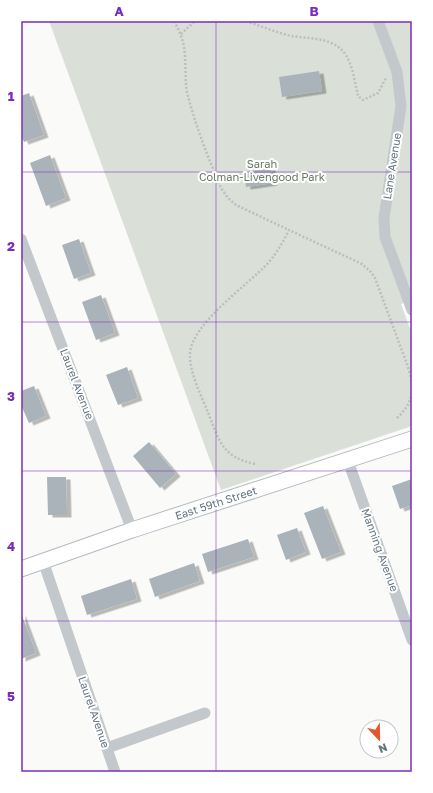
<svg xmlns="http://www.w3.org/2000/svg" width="433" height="793" viewBox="0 0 433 793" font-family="'Golos Text',sans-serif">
	<defs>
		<filter id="shadow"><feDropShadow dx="4.5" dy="2.5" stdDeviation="0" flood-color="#0004"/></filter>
	</defs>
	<rect width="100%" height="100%" fill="#fafaf8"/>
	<path fill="#dadfd7" d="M 49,21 L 412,21 L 412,299 L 401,304 L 412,334 L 412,426 L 221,490 Z"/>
	<path fill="#aab3b9" filter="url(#shadow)" d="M 319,71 L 322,91 L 282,97 L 279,77 Z
		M 29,93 L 44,135 L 24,142 L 21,135 L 21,96 Z
		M 50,155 L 66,198 L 46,206 L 30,163 Z
		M 271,168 L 273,183 L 246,187 L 244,172 Z
		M 79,239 L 91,273 L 74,279 L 62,245 Z
		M 101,295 L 115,333 L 96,340 L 82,302 Z
		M 127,367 L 138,398 L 118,405 L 106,375 Z
		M 34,386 L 46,416 L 29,423 L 21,405 L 21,391 Z
		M 149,442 L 176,474 L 160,488 L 133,456 Z
		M 47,477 L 66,477 L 67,515 L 48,515 Z
		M 412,479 L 412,505 L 400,509 L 392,486 Z
		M 323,506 L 341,552 L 322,559 L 304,513 Z
		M 297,528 L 306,552 L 286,560 L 277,535 Z
		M 248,539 L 254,557 L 208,572 L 202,554 Z
		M 194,563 L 200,581 L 155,597 L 149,579 Z
		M 131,579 L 137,599 L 87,615 L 81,596 Z
		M 21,613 L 36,653 L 21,659 Z"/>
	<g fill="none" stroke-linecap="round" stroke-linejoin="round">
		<defs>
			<path id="secondary" d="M 21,569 L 132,530 L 412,439"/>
		</defs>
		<use href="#secondary" stroke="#b3babf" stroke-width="17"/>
		<path stroke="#bbbfc2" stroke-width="2.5" stroke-dasharray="2 2" stroke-linecap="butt" d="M 174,21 C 181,33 185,45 185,59 C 186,70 185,81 187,92 C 195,125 208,157 221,188 L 228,198 L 236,205 L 289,230
			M 246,21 C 260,26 273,31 287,35 C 308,40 332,35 346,55 C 353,67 355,83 358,96 L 363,100 L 378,93 L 386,78
			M 181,34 L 195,21
			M 397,418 C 405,410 411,403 412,391
			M 255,464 C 223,457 220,443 209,415 C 202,397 189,372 190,354 C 191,324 248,285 268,263 C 277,253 283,242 289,230 L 362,264 L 371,272 L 375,278 L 407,364 L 412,381"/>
		<path stroke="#c3c8cc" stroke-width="11" d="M 378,21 L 397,72 L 401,106 L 384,218 L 385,237 L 412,310
			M 21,239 L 132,530
			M 348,461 L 412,640
			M 43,561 L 115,772
			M 107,748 L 205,713"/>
		<use href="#secondary" stroke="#fff" stroke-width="15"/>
	</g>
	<path fill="none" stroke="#7b2cbf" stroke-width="1" stroke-opacity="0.55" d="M 216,21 L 216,772M 21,172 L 412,172M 21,322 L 412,322M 21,471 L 412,471M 21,621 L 412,621"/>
	<g text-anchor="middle" stroke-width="4" stroke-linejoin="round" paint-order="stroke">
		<g font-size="11" fill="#687a64" stroke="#fff">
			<text x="262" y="168">Sarah<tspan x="262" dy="13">Colman-Livengood Park</tspan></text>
		</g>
		<g font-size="11" fill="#657683" stroke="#fff">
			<text transform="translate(392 166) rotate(-81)" y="4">Lane Avenue</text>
			<text transform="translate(77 384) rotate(69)" y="4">Laurel Avenue</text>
			<text transform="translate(216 503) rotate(-18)" y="4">East 59th Street</text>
			<text transform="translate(380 550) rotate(70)" y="4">Manning Avenue</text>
			<text transform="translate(94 712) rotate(71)" y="4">Laurel Avenue</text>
		</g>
	</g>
	<rect width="433" height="793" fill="none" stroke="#ffffff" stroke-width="44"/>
	<g transform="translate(379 739) rotate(158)"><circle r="19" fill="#ffffff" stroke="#c1c8cd"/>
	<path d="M0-3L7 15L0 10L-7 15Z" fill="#e4572e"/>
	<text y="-6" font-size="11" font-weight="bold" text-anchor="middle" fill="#657683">N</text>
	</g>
	<rect x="22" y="22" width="389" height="749" fill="none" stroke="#7b2cbf" stroke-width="1.5"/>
	<g font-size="13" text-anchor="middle" font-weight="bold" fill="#7b2cbf">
		<text x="119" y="16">A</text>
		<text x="314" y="16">B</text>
		<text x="11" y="101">1</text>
		<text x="11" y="251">2</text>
		<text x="11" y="401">3</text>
		<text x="11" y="551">4</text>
		<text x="11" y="701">5</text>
	</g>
</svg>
